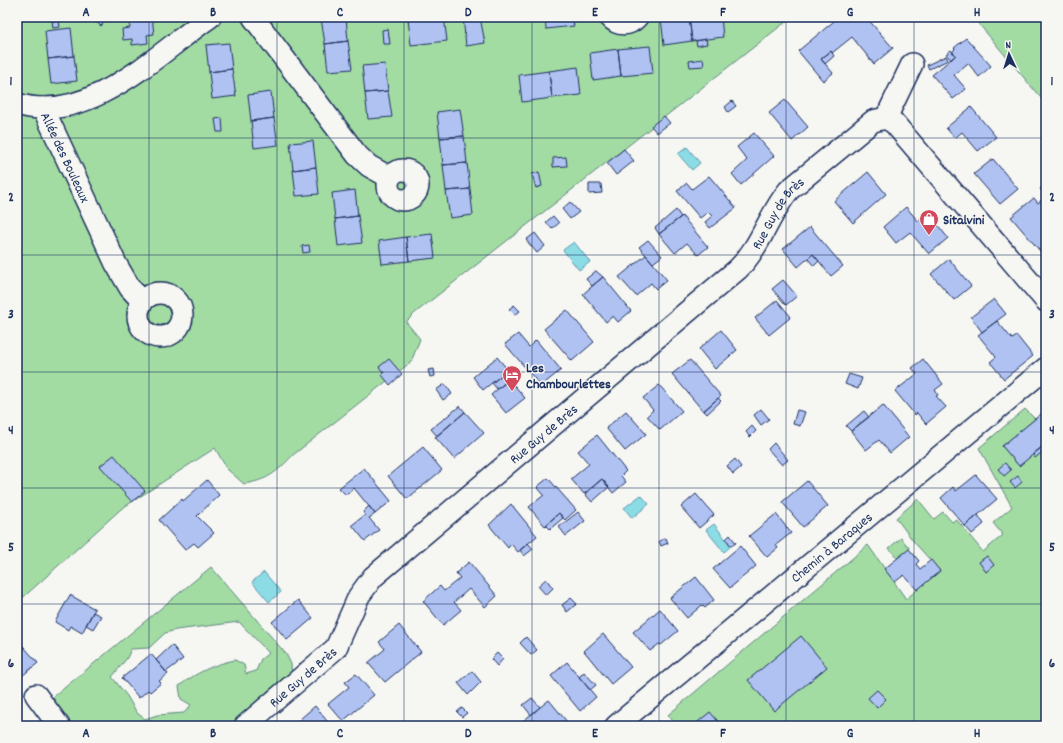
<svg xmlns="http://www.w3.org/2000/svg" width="1063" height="743" viewBox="0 0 1063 743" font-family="Dekko,sans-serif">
	<rect width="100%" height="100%" fill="#f6f6f2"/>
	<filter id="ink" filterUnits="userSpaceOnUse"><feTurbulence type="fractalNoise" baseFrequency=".025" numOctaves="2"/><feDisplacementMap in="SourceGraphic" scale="8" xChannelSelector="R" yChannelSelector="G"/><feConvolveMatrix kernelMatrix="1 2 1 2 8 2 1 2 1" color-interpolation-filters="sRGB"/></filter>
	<g filter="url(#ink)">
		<path fill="#a2dca2" stroke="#5e8680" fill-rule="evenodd" d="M 17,17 L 792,17 L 415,313 L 406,322 L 420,339 L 411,362 L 293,455 C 276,473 268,480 244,484 L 227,469 L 215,448 L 121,509 L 17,603 Z
			M 973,17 L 1046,17 L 1046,104 Z
			M 1025,409 L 1035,419 L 1002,446 L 1019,466 L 1033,454 L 1035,457 L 1046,449 L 1046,726 L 677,726 L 668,715 L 868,545 L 906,599 L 940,571 L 914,542 L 896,518 L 918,499 L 934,519 L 943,512 L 952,522 L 956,519 L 983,552 L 1003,535 L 993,523 L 1012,507 L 979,448 Z
			M 901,538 L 910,549 L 897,558 L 889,548 Z
			M 211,567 L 286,654 L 291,664 L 292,676 L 233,726 L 65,726 L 51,708 L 52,698 ZM 239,622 L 269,653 L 261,659 L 256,671 L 246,674 L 244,665 L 235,660 C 214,664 196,673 179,686 L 181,699 L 191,705 L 184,713 L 157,715 L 145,719 L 137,713 L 127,696 L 112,677 L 127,658 L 131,649 L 149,648 L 165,633 L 176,630 Z"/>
		<path fill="#8bdce5" stroke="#5e97af" d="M 687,147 L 700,163 L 692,170 L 678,154 Z
			M 574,242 L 590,262 L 579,270 L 563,250 Z
			M 641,495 L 649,504 L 632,518 L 624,508 Z
			M 714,524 L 731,546 L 724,552 L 706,530 Z
			M 264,572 L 281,592 L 269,602 L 252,582 Z"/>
		<path fill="#b0c2f2" stroke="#1b2f5e" d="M 101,17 L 105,21 L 101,26 L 96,22 Z
			M 129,17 L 152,17 L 154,34 L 147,35 L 148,43 L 132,45 L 132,39 L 123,40 L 122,29 L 130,28 Z
			M 346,17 L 348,41 L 325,44 L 321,18 Z
			M 427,17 L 444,17 L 447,41 L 411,45 L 408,19 Z
			M 463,17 L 480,17 L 485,43 L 466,46 Z
			M 545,17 L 572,17 L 574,26 L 546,29 Z
			M 689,17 L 721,17 L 723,37 L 692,41 Z
			M 689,17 L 692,41 L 664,45 L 661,18 Z
			M 839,17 L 866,17 L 893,48 L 874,64 L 852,37 L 832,53 L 831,51 L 821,59 L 833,73 L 823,81 L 798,51 Z
			M 52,21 L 59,21 L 60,27 L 53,28 Z
			M 71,28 L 74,56 L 48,59 L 45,31 Z
			M 388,29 L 390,44 L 383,44 L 382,30 Z
			M 966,38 L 991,66 L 979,77 L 968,63 L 954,75 L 966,89 L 953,99 L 932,75 L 956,55 L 952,52 L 955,49 L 954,48 Z
			M 706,39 L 707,44 L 697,46 L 696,41 Z
			M 348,41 L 352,69 L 328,71 L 325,44 Z
			M 229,43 L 232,69 L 209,72 L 206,45 Z
			M 650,46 L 653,73 L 621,76 L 618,49 Z
			M 618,49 L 621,76 L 593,80 L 590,53 Z
			M 951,50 L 956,55 L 951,60 L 946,54 Z
			M 831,51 L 834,56 L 825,64 L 821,59 Z
			M 74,56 L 77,81 L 51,84 L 48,59 Z
			M 946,56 L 948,60 L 929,69 L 927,65 Z
			M 703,59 L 704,66 L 690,67 L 689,61 Z
			M 385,64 L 388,91 L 365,93 L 362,66 Z
			M 578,67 L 581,95 L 552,98 L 549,71 Z
			M 232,69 L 236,96 L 212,99 L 209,72 Z
			M 549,71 L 552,98 L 522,102 L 519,75 Z
			M 388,91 L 392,117 L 368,119 L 365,93 Z
			M 271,92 L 274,118 L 251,121 L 248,95 Z
			M 785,100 L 808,127 L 792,141 L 769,113 Z
			M 732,101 L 736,106 L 728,112 L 725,107 Z
			M 971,107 L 996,137 L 978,151 L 962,132 L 955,138 L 946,128 Z
			M 460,109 L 464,136 L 440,138 L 437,112 Z
			M 664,116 L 670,123 L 657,133 L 651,126 Z
			M 222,118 L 223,132 L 217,132 L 215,119 Z
			M 274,118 L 278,145 L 254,148 L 251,121 Z
			M 754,133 L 774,156 L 741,185 L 732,174 L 747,160 L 737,147 Z
			M 464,136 L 467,163 L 443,165 L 440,138 Z
			M 313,141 L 316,167 L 293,170 L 290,143 Z
			M 624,149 L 634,161 L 616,175 L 607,163 Z
			M 566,157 L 567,166 L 553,167 L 553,158 Z
			M 993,159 L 1018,189 L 1000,204 L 974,174 Z
			M 467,163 L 470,189 L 446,191 L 443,165 Z
			M 316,167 L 319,194 L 296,196 L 293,170 Z
			M 539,172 L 542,186 L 536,188 L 532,174 Z
			M 868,172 L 886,194 L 853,223 L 834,201 Z
			M 709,176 L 736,208 L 710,228 L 705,222 L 712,216 L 708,212 L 700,218 L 677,191 L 687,183 L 692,189 Z
			M 589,184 L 601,184 L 602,193 L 589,194 Z
			M 1046,184 L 1046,196 L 1040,189 Z
			M 470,189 L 473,215 L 450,218 L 446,191 Z
			M 355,190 L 358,216 L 335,219 L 332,193 Z
			M 1046,197 L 1046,231 L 1045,232 L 1046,258 L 1011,217 L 1034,198 L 1038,203 Z
			M 570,202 L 579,212 L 570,219 L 562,209 Z
			M 906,207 L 918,221 L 928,213 L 948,238 L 929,254 L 910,232 L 896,243 L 883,227 Z
			M 676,210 L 681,217 L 659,234 L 655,228 Z
			M 358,216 L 362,243 L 338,246 L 335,219 Z
			M 553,216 L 559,223 L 552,229 L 546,222 Z
			M 682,216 L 708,247 L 698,255 L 687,243 L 675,253 L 659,234 Z
			M 810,227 L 843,266 L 831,276 L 813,254 L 798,267 L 783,249 Z
			M 535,233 L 545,246 L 537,253 L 526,240 Z
			M 432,234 L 435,258 L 409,261 L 406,237 Z
			M 406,237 L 409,261 L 382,264 L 379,241 Z
			M 648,240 L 662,256 L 653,263 L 639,247 Z
			M 309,245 L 310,252 L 303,253 L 302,246 Z
			M 813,254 L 819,261 L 814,266 L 808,259 Z
			M 646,255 L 667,280 L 656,289 L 651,283 L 636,296 L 619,277 Z
			M 949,259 L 971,286 L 954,300 L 931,274 Z
			M 596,271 L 603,277 L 592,286 L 586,279 Z
			M 603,277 L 631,311 L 618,322 L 613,316 L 606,322 L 583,294 Z
			M 783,280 L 797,296 L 786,305 L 772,289 Z
			M 994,299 L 1006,314 L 982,332 L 971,317 Z
			M 777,300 L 791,317 L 769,335 L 755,318 Z
			M 514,305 L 520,311 L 515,315 L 509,309 Z
			M 567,310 L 594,342 L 572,361 L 544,329 Z
			M 997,321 L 1012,339 L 1017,336 L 1033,356 L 1004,379 L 990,362 L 996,357 L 978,335 Z
			M 721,330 L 737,350 L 715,369 L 699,349 Z
			M 518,334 L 529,347 L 536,340 L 561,370 L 541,386 L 505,344 Z
			M 497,357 L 508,370 L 483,390 L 473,377 Z
			M 389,359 L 402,374 L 390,385 L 382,375 L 384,373 L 379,367 Z
			M 923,359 L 943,384 L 935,390 L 938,395 L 936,396 L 946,407 L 926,424 L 917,413 L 915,415 L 895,391 L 917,374 L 912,368 Z
			M 690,360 L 721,396 L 703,411 L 672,374 Z
			M 434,369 L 435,376 L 430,377 L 428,370 Z
			M 508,370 L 514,377 L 497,389 L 492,383 Z
			M 849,374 L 862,378 L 858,389 L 845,384 Z
			M 509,379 L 525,398 L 506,413 L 491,395 Z
			M 445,384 L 452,394 L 443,400 L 436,390 Z
			M 659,385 L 682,411 L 660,430 L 647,416 L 653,410 L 643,398 Z
			M 718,398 L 721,401 L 707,414 L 704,411 Z
			M 883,405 L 909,437 L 890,453 L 879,440 L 866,450 L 851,431 Z
			M 460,406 L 465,412 L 437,436 L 431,429 Z
			M 761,409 L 769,419 L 761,425 L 754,415 Z
			M 797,410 L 805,412 L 800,426 L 793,424 Z
			M 626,411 L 646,434 L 625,451 L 606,428 Z
			M 864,411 L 869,417 L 851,431 L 846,426 Z
			M 465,412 L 484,433 L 454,459 L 435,437 Z
			M 1041,414 L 1046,420 L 1046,444 L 1019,466 L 1002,446 Z
			M 752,426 L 756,431 L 750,437 L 746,432 Z
			M 597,435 L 626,471 L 621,476 L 626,482 L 613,493 L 602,479 L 584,494 L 571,479 L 589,464 L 578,451 Z
			M 774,443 L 788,460 L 782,465 L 768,449 Z
			M 1043,446 L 1046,449 L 1035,458 L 1033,454 Z
			M 423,447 L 442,470 L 407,499 L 388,476 Z
			M 114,455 L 145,491 L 132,502 L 100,466 Z
			M 735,459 L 741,467 L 733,474 L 727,466 Z
			M 1005,463 L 1011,470 L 1004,476 L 998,469 Z
			M 364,468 L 391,501 L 375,514 L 354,488 L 346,495 L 339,488 Z
			M 976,475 L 997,499 L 965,526 L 941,498 L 953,487 L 956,491 Z
			M 1018,476 L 1022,482 L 1015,488 L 1010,482 Z
			M 548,478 L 576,510 L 565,520 L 559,513 L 545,526 L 529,507 L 544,495 L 537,487 Z
			M 602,479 L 609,487 L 592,502 L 585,494 Z
			M 207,480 L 219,495 L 197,516 L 214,533 L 198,547 L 194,543 L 185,550 L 159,520 L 182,499 L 183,501 Z
			M 807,481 L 828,506 L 803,527 L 782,502 Z
			M 696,494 L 714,515 L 699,528 L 681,507 Z
			M 511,504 L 537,536 L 518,552 L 511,544 L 508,548 L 489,525 Z
			M 369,506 L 375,514 L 369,518 L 379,530 L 365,541 L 352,525 L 365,515 L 363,512 Z
			M 578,512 L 585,521 L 566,536 L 559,527 Z
			M 559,513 L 563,518 L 550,529 L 546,525 Z
			M 776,514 L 791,533 L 776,545 L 778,548 L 767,557 L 749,536 Z
			M 978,515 L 984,524 L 972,534 L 965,526 Z
			M 730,535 L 736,543 L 731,546 L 726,539 Z
			M 666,538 L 668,543 L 661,546 L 659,541 Z
			M 528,543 L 533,549 L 524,556 L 520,550 Z
			M 740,546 L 756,566 L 730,588 L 713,569 Z
			M 909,549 L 919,561 L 916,564 L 920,569 L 931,560 L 940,571 L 917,590 L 904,575 L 895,582 L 884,569 Z
			M 987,556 L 994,565 L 986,572 L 979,562 Z
			M 469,562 L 497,596 L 485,607 L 469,589 L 454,602 L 461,610 L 443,625 L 423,601 L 440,586 L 444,591 L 460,578 L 456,573 Z
			M 696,577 L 714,600 L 705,608 L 702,605 L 687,618 L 670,598 Z
			M 546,579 L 553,588 L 546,595 L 538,586 Z
			M 70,595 L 95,609 L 82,633 L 70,626 L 68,630 L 55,622 Z
			M 571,598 L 577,604 L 567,612 L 562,605 Z
			M 298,600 L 313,618 L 287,640 L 272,622 Z
			M 660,609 L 678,631 L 661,645 L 659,644 L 650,651 L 633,632 Z
			M 93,612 L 101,616 L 93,629 L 86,625 Z
			M 399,625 L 421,652 L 385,682 L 368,663 L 385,649 L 379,642 Z
			M 603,634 L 631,667 L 611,684 L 584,651 Z
			M 801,636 L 827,667 L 774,711 L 748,680 Z
			M 526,637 L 537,650 L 531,655 L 520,643 Z
			M 17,639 L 38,663 L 17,680 Z
			M 172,645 L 183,659 L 166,672 L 156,660 Z
			M 497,653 L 503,659 L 497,666 L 491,659 Z
			M 151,654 L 168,674 L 159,681 L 161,683 L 150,692 L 148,690 L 139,698 L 122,678 Z
			M 567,662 L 596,697 L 580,711 L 551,676 Z
			M 472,671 L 481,682 L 468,695 L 458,683 Z
			M 584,672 L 596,685 L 590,690 L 579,677 Z
			M 356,674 L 374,695 L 343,721 L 328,704 L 349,687 L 345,682 Z
			M 877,690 L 886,699 L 877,708 L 868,698 Z
			M 532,698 L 540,707 L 531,715 L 523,705 Z
			M 549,700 L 568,723 L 564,726 L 527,726 L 523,721 Z
			M 315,706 L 331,726 L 291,726 L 299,720 Z
			M 462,708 L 467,713 L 462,717 L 457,712 Z
			M 710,712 L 722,726 L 693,726 Z"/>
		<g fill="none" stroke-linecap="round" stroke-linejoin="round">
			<defs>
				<g id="minor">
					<path d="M 253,17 L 357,155 L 369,166 L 389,177"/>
					<path d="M 610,17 C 618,26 629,26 637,17"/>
					<path d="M 17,104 C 88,126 157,54 210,17"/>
					<path id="s1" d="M 43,108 L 116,264 L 130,288 L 142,301"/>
					<path d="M 886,118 L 912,64"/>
					<circle cx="403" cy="185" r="15"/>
					<circle cx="160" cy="315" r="22"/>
					<path d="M 36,695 L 59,726"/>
					<path id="s2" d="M 245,726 L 336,648 L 359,596 L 373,577 L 738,269 C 761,246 769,214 789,190 L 873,121 L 886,118 L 894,123 L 1046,301"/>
					<path id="s3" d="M 616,726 L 1046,368"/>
				</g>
			</defs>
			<use href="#minor" stroke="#1b2f5e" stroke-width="24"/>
			<use href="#minor" stroke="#f6f6f2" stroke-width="21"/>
		</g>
	</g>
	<path fill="none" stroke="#1b2f5e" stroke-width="1" stroke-opacity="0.55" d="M 149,17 L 149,726M 277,17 L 277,726M 404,17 L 404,726M 532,17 L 532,726M 659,17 L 659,726M 786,17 L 786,726M 914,17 L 914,726M 17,138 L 1046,138M 17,255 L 1046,255M 17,372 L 1046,372M 17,488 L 1046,488M 17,604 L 1046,604"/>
	<defs>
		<symbol id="shop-pin" viewBox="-11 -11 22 30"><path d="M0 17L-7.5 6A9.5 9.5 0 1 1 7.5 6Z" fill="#d1495b" stroke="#f6f6f2"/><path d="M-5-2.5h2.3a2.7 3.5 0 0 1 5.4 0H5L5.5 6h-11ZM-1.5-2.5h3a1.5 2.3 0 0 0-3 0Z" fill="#fff"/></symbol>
		<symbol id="hotel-pin" viewBox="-11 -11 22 30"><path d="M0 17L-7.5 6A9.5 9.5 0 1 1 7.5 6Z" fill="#d1495b" stroke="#f6f6f2"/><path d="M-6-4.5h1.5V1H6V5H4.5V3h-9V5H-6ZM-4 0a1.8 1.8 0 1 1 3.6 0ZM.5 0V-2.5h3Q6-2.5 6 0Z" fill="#fff"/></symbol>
	</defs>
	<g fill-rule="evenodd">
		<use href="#shop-pin" x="918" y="208" width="22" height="30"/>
		<use href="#hotel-pin" x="501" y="364" width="22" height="30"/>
	</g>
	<g text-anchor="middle" stroke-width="3" stroke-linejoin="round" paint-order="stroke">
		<g font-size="14" fill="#1b2f5e" stroke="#f6f6f2">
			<text dy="5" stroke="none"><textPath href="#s1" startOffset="54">Allée des Bouleaux</textPath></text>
			<text dy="5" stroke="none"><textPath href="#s2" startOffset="747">Rue Guy de Brès</textPath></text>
			<text dy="5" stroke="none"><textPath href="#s2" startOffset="423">Rue Guy de Brès</textPath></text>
			<text dy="5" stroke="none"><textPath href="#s3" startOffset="280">Chemin à Baraques</textPath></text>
			<text dy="5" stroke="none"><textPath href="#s2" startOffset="76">Rue Guy de Brès</textPath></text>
		</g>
		<g font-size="14" font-weight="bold" fill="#1b2f5e" stroke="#f6f6f2" text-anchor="start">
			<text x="943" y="224">Sitalvini</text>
			<text x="526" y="372">Les<tspan x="526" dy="16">Chambourlettes</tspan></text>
		</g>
	</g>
	<rect width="1063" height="743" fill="none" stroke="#f6f6f2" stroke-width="44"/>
	<g transform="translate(1009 54) rotate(356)" stroke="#f6f6f2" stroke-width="3" paint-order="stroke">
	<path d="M0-3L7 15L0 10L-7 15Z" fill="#1b2f5e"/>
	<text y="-6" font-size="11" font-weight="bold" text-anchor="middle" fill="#1b2f5e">N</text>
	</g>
	<rect x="22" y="22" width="1019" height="699" fill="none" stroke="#1b2f5e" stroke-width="1.5"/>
	<g font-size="13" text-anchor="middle" font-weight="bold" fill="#1b2f5e">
		<text x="86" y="16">A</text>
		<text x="213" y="16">B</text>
		<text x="340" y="16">C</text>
		<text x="468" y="16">D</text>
		<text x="595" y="16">E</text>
		<text x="723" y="16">F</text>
		<text x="850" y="16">G</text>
		<text x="977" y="16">H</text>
		<text x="11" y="85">1</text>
		<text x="1052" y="85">1</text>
		<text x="11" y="201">2</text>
		<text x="1052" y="201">2</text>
		<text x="11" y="318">3</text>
		<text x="1052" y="318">3</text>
		<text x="11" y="434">4</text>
		<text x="1052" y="434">4</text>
		<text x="11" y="551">5</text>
		<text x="1052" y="551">5</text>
		<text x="11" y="667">6</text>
		<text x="1052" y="667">6</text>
		<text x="86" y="737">A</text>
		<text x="213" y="737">B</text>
		<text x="340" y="737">C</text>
		<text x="468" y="737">D</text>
		<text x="595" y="737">E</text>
		<text x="723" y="737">F</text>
		<text x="850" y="737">G</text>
		<text x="977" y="737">H</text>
	</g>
</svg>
